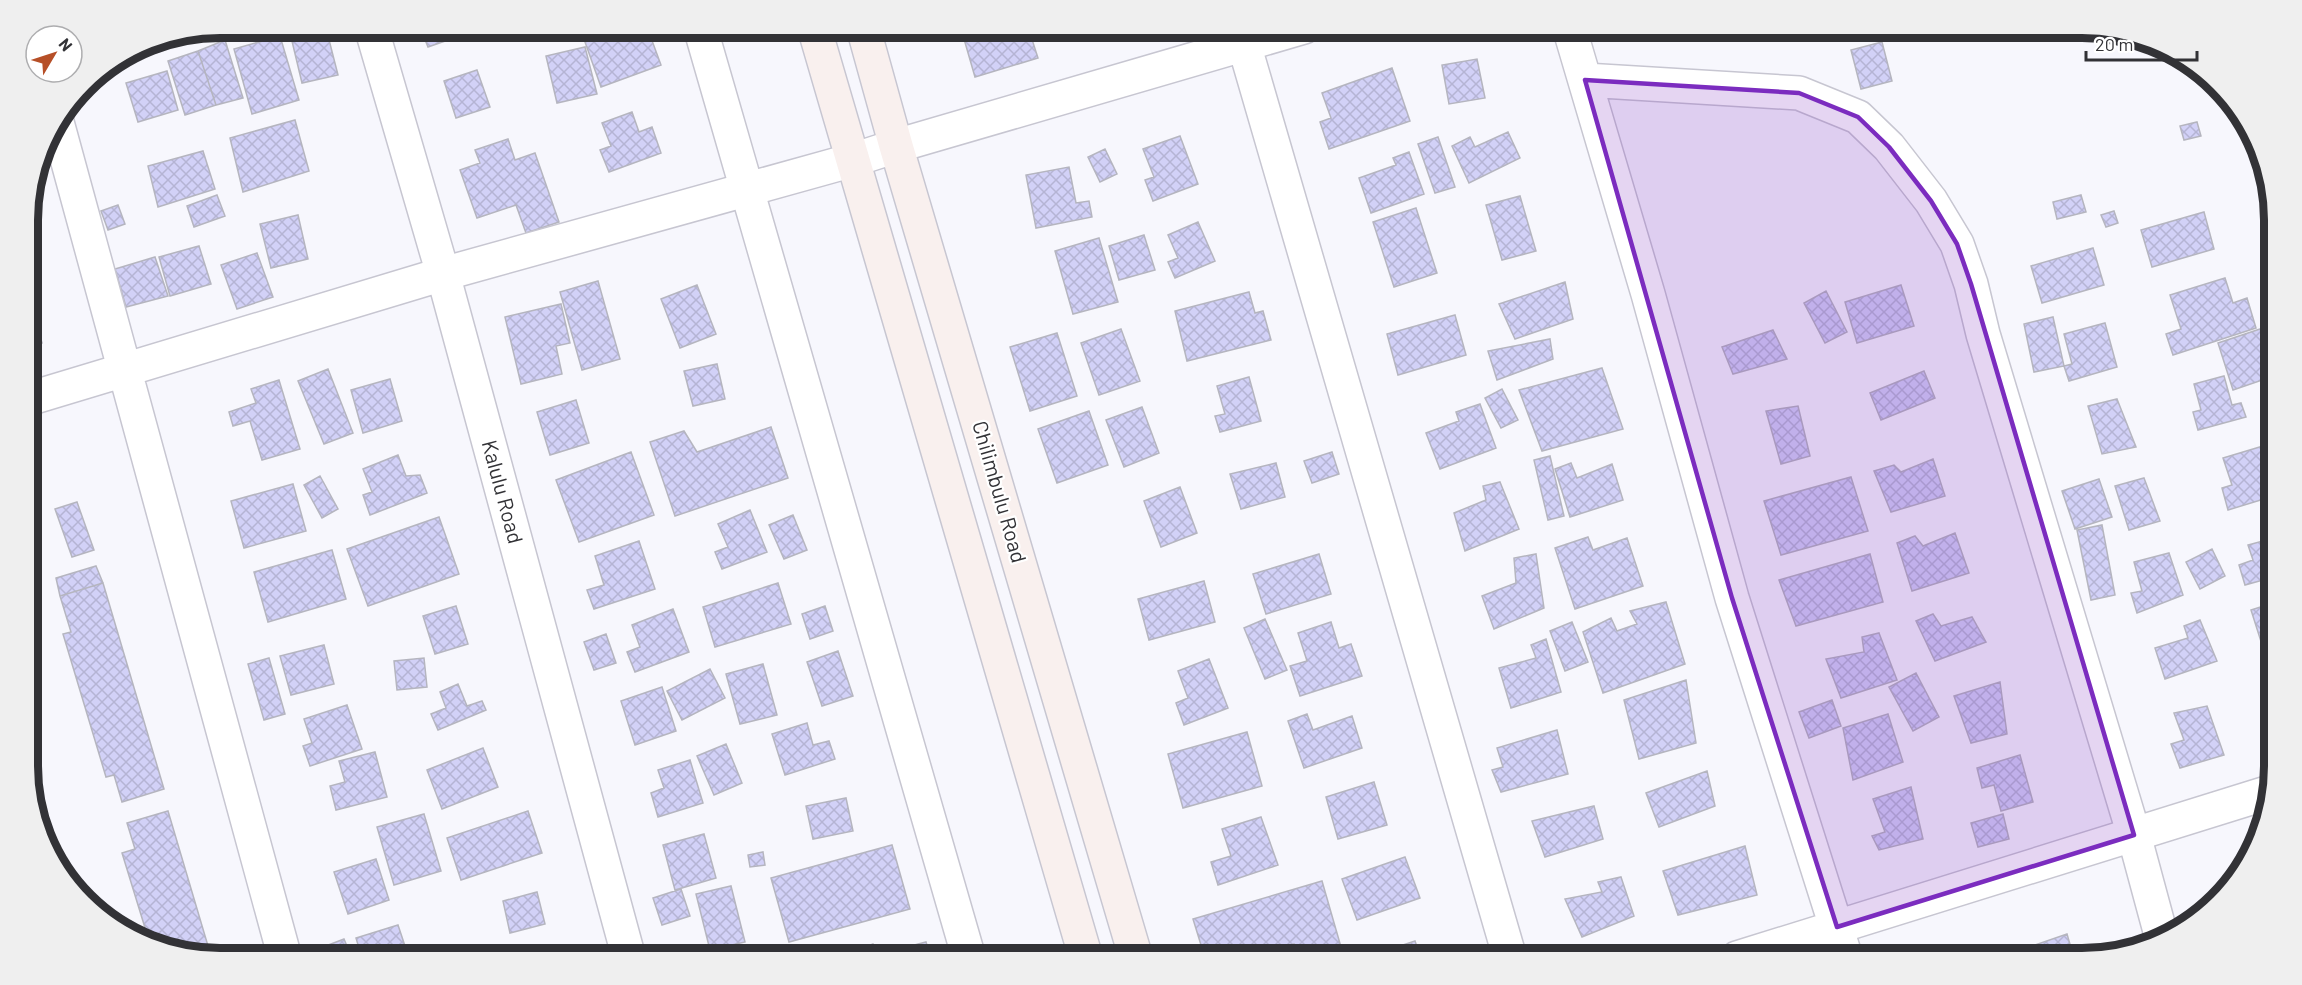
<svg xmlns="http://www.w3.org/2000/svg" width="2302" height="985" viewBox="0 0 2302 985" font-family="Barlow,sans-serif">
	<defs>
		<pattern id="building-cross-hatch" width="8" height="8" patternUnits="userSpaceOnUse" patternTransform="scale(1.5)"><rect width="8" height="8" fill="#d2d1f7"/><path d="M0 0l8 8M0 8l8-8" fill="none" stroke="#b5b4d4"/></pattern>
	</defs>
	<rect width="100%" height="100%" fill="#f7f7fd"/>
	<path fill="url(#building-cross-hatch)" stroke="#b5b5bf" stroke-width="1.5" d="M 420,27 L 469,27 L 471,32 L 428,47 Z
		M 625,27 L 647,27 L 661,65 L 601,87 L 585,42 Z
		M 968,27 L 1028,27 L 1038,58 L 975,77 L 964,39 L 971,37 Z
		M 1667,27 L 1683,27 L 1668,33 Z
		M 326,28 L 338,75 L 302,83 L 291,37 Z
		M 280,36 L 299,100 L 252,114 L 234,49 Z
		M 225,40 L 243,98 L 216,105 L 198,51 Z
		M 1882,42 L 1892,81 L 1861,89 L 1851,50 Z
		M 585,47 L 597,94 L 557,103 L 546,56 Z
		M 198,51 L 216,105 L 185,115 L 168,61 Z
		M 1477,59 L 1485,98 L 1449,104 L 1442,65 Z
		M 1392,68 L 1410,121 L 1329,149 L 1320,122 L 1331,118 L 1322,93 Z
		M 477,70 L 490,107 L 456,118 L 444,81 Z
		M 167,71 L 178,110 L 138,122 L 126,83 Z
		M 632,112 L 639,132 L 652,127 L 661,153 L 609,172 L 600,150 L 611,146 L 602,123 Z
		M 295,120 L 309,171 L 243,192 L 230,138 Z
		M 2197,122 L 2201,136 L 2184,140 L 2180,126 Z
		M 1508,132 L 1520,158 L 1469,183 L 1452,146 L 1470,137 L 1475,147 Z
		M 1180,136 L 1198,184 L 1153,201 L 1145,180 L 1154,177 L 1143,149 Z
		M 1438,137 L 1455,187 L 1435,193 L 1418,144 Z
		M 508,139 L 515,160 L 535,153 L 559,222 L 526,233 L 516,205 L 477,218 L 460,170 L 480,163 L 475,150 Z
		M 1105,149 L 1117,174 L 1100,182 L 1088,157 Z
		M 203,151 L 215,189 L 158,207 L 148,166 Z
		M 1409,152 L 1424,194 L 1371,213 L 1359,178 L 1396,165 L 1393,158 Z
		M 1069,167 L 1076,203 L 1089,201 L 1092,217 L 1036,228 L 1026,175 Z
		M 217,195 L 225,216 L 194,227 L 187,206 Z
		M 2081,195 L 2086,212 L 2057,219 L 2053,202 Z
		M 1520,196 L 1536,251 L 1502,260 L 1486,205 Z
		M 118,205 L 125,224 L 108,230 L 101,211 Z
		M 27,207 L 41,257 L 28,261 Z
		M 1416,208 L 1437,273 L 1394,287 L 1373,222 Z
		M 2114,211 L 2118,223 L 2106,227 L 2101,215 Z
		M 2204,212 L 2214,249 L 2152,267 L 2141,230 Z
		M 298,215 L 308,259 L 271,268 L 260,224 Z
		M 1198,222 L 1215,261 L 1175,278 L 1168,262 L 1178,258 L 1168,235 Z
		M 1144,235 L 1155,270 L 1119,280 L 1109,246 Z
		M 1099,238 L 1118,302 L 1073,314 L 1055,251 Z
		M 199,246 L 211,284 L 170,296 L 159,257 Z
		M 2093,248 L 2104,285 L 2042,303 L 2031,266 Z
		M 257,253 L 273,297 L 237,309 L 221,265 Z
		M 155,257 L 168,296 L 126,307 L 115,269 Z
		M 2225,278 L 2233,303 L 2247,298 L 2256,328 L 2173,355 L 2166,334 L 2181,329 L 2170,295 Z
		M 598,281 L 620,359 L 582,370 L 560,292 Z
		M 1565,282 L 1573,319 L 1515,339 L 1499,304 Z
		M 697,285 L 716,334 L 680,348 L 661,299 Z
		M 1901,285 L 1914,326 L 1857,343 L 1845,302 Z
		M 1826,291 L 1847,332 L 1825,343 L 1804,303 Z
		M 1249,292 L 1255,313 L 1263,311 L 1271,340 L 1187,361 L 1175,311 Z
		M 28,293 L 42,343 L 28,347 Z
		M 561,304 L 570,343 L 556,346 L 562,374 L 521,384 L 505,317 Z
		M 1455,315 L 1466,355 L 1398,375 L 1387,334 Z
		M 2053,317 L 2064,366 L 2034,372 L 2024,324 Z
		M 2105,323 L 2117,367 L 2069,381 L 2064,366 L 2072,364 L 2064,334 Z
		M 1121,329 L 1140,381 L 1099,395 L 1081,343 Z
		M 2260,329 L 2274,370 L 2274,376 L 2233,390 L 2218,343 Z
		M 1773,330 L 1787,359 L 1733,374 L 1722,347 Z
		M 1057,333 L 1077,396 L 1030,411 L 1010,347 Z
		M 1550,339 L 1553,359 L 1497,380 L 1488,351 Z
		M 717,364 L 725,399 L 693,406 L 684,371 Z
		M 1602,368 L 1623,429 L 1542,451 L 1519,390 Z
		M 328,369 L 353,433 L 324,444 L 298,381 Z
		M 1924,371 L 1935,398 L 1881,420 L 1870,393 Z
		M 2224,376 L 2232,405 L 2241,403 L 2246,417 L 2198,430 L 2193,412 L 2201,410 L 2194,384 Z
		M 1249,377 L 1261,421 L 1220,432 L 1215,416 L 1225,414 L 1217,386 Z
		M 390,379 L 402,421 L 363,433 L 351,390 Z
		M 279,380 L 300,449 L 262,460 L 250,421 L 233,426 L 229,412 L 256,403 L 251,389 Z
		M 1502,389 L 1518,420 L 1501,428 L 1485,398 Z
		M 2117,399 L 2136,447 L 2102,454 L 2088,406 Z
		M 576,400 L 589,443 L 550,455 L 537,412 Z
		M 1480,404 L 1496,448 L 1440,469 L 1426,433 L 1459,421 L 1456,412 Z
		M 1798,406 L 1810,456 L 1781,464 L 1766,411 Z
		M 1142,407 L 1159,453 L 1124,467 L 1106,420 Z
		M 1089,411 L 1108,465 L 1057,483 L 1038,429 Z
		M 771,427 L 788,478 L 675,516 L 650,442 L 684,431 L 697,452 Z
		M 2263,446 L 2267,460 L 2274,458 L 2274,496 L 2228,510 L 2222,488 L 2232,485 L 2223,458 Z
		M 631,452 L 654,515 L 579,542 L 556,480 Z
		M 1332,452 L 1339,474 L 1312,483 L 1304,461 Z
		M 398,455 L 406,476 L 420,475 L 427,493 L 370,515 L 363,495 L 372,492 L 363,469 Z
		M 1550,456 L 1564,516 L 1548,520 L 1534,460 Z
		M 1933,459 L 1945,496 L 1891,512 L 1874,471 L 1894,465 L 1901,472 Z
		M 1276,463 L 1285,497 L 1241,509 L 1230,474 Z
		M 1571,463 L 1577,478 L 1612,464 L 1623,500 L 1570,517 L 1555,469 Z
		M 320,476 L 338,509 L 322,518 L 304,485 Z
		M 1851,477 L 1868,531 L 1781,555 L 1764,501 Z
		M 2144,478 L 2160,521 L 2129,530 L 2115,486 Z
		M 2099,479 L 2112,517 L 2075,529 L 2062,491 Z
		M 1500,482 L 1519,529 L 1465,551 L 1454,513 L 1486,500 L 1483,486 Z
		M 293,484 L 306,531 L 244,548 L 231,501 Z
		M 1180,487 L 1197,533 L 1161,547 L 1144,501 Z
		M 77,502 L 94,550 L 72,557 L 55,509 Z
		M 750,510 L 767,552 L 722,569 L 715,552 L 728,547 L 718,524 Z
		M 793,515 L 807,550 L 784,559 L 769,525 Z
		M 439,517 L 459,574 L 368,606 L 347,549 Z
		M 2102,525 L 2115,595 L 2091,600 L 2077,530 Z
		M 1955,533 L 1969,573 L 1912,591 L 1897,543 L 1915,536 L 1923,546 Z
		M 1588,537 L 1593,550 L 1627,538 L 1643,586 L 1575,609 L 1555,548 Z
		M 2274,538 L 2274,577 L 2245,585 L 2239,565 L 2253,560 L 2248,545 Z
		M 639,541 L 655,589 L 594,609 L 587,590 L 604,585 L 595,556 Z
		M 2212,549 L 2225,576 L 2200,589 L 2186,562 Z
		M 332,550 L 346,599 L 268,622 L 254,572 Z
		M 2169,553 L 2183,595 L 2137,613 L 2131,593 L 2142,591 L 2134,562 Z
		M 1319,554 L 1331,594 L 1266,614 L 1253,574 Z
		M 1536,554 L 1544,608 L 1494,629 L 1482,596 L 1516,583 L 1514,558 Z
		M 1870,554 L 1883,602 L 1796,626 L 1779,580 Z
		M 96,566 L 103,583 L 60,596 L 56,578 Z
		M 1204,581 L 1215,622 L 1149,640 L 1138,599 Z
		M 103,583 L 164,789 L 122,802 L 114,775 L 106,777 L 63,634 L 71,632 L 60,596 Z
		M 778,583 L 791,624 L 715,647 L 703,607 Z
		M 1666,602 L 1685,664 L 1603,693 L 1583,632 L 1611,618 L 1617,631 L 1637,624 L 1630,611 Z
		M 2267,605 L 2275,616 L 2275,651 L 2265,654 L 2251,610 Z
		M 456,606 L 468,644 L 435,654 L 423,616 Z
		M 825,606 L 833,631 L 810,639 L 802,614 Z
		M 673,609 L 689,652 L 635,672 L 627,652 L 640,647 L 632,625 Z
		M 1933,614 L 1941,626 L 1972,617 L 1986,642 L 1935,661 L 1916,621 Z
		M 1265,619 L 1287,670 L 1265,679 L 1244,628 Z
		M 2200,620 L 2217,661 L 2165,679 L 2155,648 L 2188,638 L 2184,626 Z
		M 1331,622 L 1339,648 L 1351,644 L 1362,676 L 1300,696 L 1290,666 L 1307,661 L 1298,633 Z
		M 1572,622 L 1588,662 L 1565,671 L 1550,631 Z
		M 1879,633 L 1897,680 L 1841,698 L 1826,659 L 1864,652 L 1862,637 Z
		M 606,634 L 616,663 L 594,670 L 584,642 Z
		M 1546,639 L 1561,692 L 1511,708 L 1499,668 L 1536,658 L 1531,645 Z
		M 324,645 L 334,684 L 291,695 L 280,656 Z
		M 838,651 L 853,696 L 822,706 L 807,662 Z
		M 269,658 L 285,714 L 264,720 L 248,664 Z
		M 424,658 L 427,687 L 397,690 L 394,661 Z
		M 1209,659 L 1228,708 L 1184,725 L 1176,703 L 1188,698 L 1178,671 Z
		M 763,664 L 777,715 L 740,724 L 726,674 Z
		M 710,669 L 725,698 L 682,720 L 667,691 Z
		M 1916,673 L 1939,717 L 1913,731 L 1889,687 Z
		M 1686,680 L 1696,743 L 1639,759 L 1624,700 Z
		M 2000,682 L 2007,734 L 1971,743 L 1954,696 Z
		M 458,684 L 467,706 L 482,701 L 486,710 L 438,730 L 431,714 L 446,708 L 440,692 Z
		M 662,687 L 676,731 L 635,745 L 621,701 Z
		M 1832,700 L 1841,726 L 1809,738 L 1799,712 Z
		M 347,705 L 362,749 L 310,766 L 303,746 L 312,743 L 304,719 Z
		M 2207,706 L 2224,755 L 2180,768 L 2171,744 L 2184,740 L 2174,713 Z
		M 1307,714 L 1313,730 L 1352,716 L 1362,748 L 1304,768 L 1288,721 Z
		M 1888,714 L 1903,762 L 1853,780 L 1843,728 Z
		M 807,723 L 813,745 L 829,741 L 835,759 L 785,775 L 772,734 Z
		M 1557,730 L 1568,774 L 1501,792 L 1492,770 L 1503,767 L 1497,748 Z
		M 1247,732 L 1262,786 L 1183,808 L 1168,754 Z
		M 726,744 L 742,783 L 714,795 L 697,756 Z
		M 483,748 L 498,787 L 442,809 L 427,770 Z
		M 375,752 L 387,797 L 336,810 L 330,786 L 345,782 L 339,761 Z
		M 2020,755 L 2033,802 L 2001,811 L 1994,785 L 1982,788 L 1977,768 Z
		M 690,760 L 703,803 L 658,817 L 651,793 L 664,788 L 658,770 Z
		M 1707,771 L 1715,806 L 1659,827 L 1646,793 Z
		M 1374,782 L 1387,825 L 1338,839 L 1326,797 Z
		M 1911,787 L 1923,839 L 1879,850 L 1872,836 L 1885,832 L 1873,799 Z
		M 846,798 L 853,831 L 813,839 L 806,806 Z
		M 1594,806 L 1603,839 L 1545,857 L 1532,821 Z
		M 168,811 L 211,956 L 150,944 L 122,853 L 135,849 L 127,823 Z
		M 528,811 L 542,853 L 461,880 L 447,838 Z
		M 424,814 L 441,871 L 394,885 L 377,827 Z
		M 2003,814 L 2009,839 L 1978,847 L 1971,823 Z
		M 1261,817 L 1278,865 L 1218,885 L 1211,862 L 1231,856 L 1222,829 Z
		M 704,834 L 716,878 L 675,890 L 663,845 Z
		M 892,845 L 910,909 L 789,942 L 771,878 Z
		M 1745,846 L 1757,895 L 1678,915 L 1663,871 Z
		M 763,852 L 765,865 L 750,867 L 748,855 Z
		M 1405,857 L 1420,898 L 1357,920 L 1342,879 Z
		M 376,859 L 389,900 L 348,914 L 334,872 Z
		M 1621,877 L 1634,916 L 1582,937 L 1565,899 L 1602,892 L 1598,882 Z
		M 1322,881 L 1341,947 L 1305,958 L 1298,958 L 1294,944 L 1247,958 L 1205,958 L 1193,919 Z
		M 731,886 L 745,942 L 710,950 L 696,894 Z
		M 681,889 L 690,916 L 662,925 L 653,898 Z
		M 537,892 L 545,924 L 510,933 L 503,901 Z
		M 398,925 L 409,958 L 362,958 L 356,938 Z
		M 2067,934 L 2074,958 L 2036,958 L 2032,946 Z
		M 344,939 L 352,958 L 322,958 L 318,949 Z
		M 1415,941 L 1421,958 L 1371,958 L 1370,956 Z
		M 926,942 L 931,958 L 901,958 L 899,949 Z
		M 873,944 L 878,958 L 835,958 Z
		M 1443,952 L 1445,958 L 1424,958 Z
		M 560,954 L 561,958 L 542,958 Z"/>
	<g fill="none" stroke-linecap="round" stroke-linejoin="round">
		<defs>
			<path id="minor" d="M 371,27 L 443,274 L 629,958
				M 700,27 L 969,958
				M 1239,27 L 1510,958
				M 1569,27 L 1648,294 L 1732,598 L 1846,958
				M 1585,80 L 1799,93 L 1858,117 L 1889,147 L 1931,201 L 1957,244 L 1971,284 L 1983,334 L 2134,835 L 2161,935
				M 57,122 L 285,958
				M 28,399 L 443,274 L 853,160 L 896,146 L 1304,27
				M 1737,958 L 2270,792"/>
			<path id="secondary" d="M 814,27 L 1086,958
				M 863,27 L 896,146 L 1136,958"/>
		</defs>
		<use href="#minor" stroke="#c7c6d1" stroke-width="36"/>
		<use href="#secondary" stroke="#c7c6d1" stroke-width="36"/>
		<use href="#minor" stroke="#fff" stroke-width="33"/>
		<use href="#secondary" stroke="#f9f0ee" stroke-width="33"/>
	</g>
	<path fill="#7b2cbf" fill-opacity="0.2" stroke="#7b2cbf" stroke-width="4.5" stroke-linejoin="round" d="M 1585,80 L 1799,93 L 1858,117 L 1889,147 L 1931,201 L 1957,244 L 1971,284 L 2134,835 L 1837,927 L 1732,598 Z"/>
	<g text-anchor="middle" stroke-width="4.5" stroke-linejoin="round" paint-order="stroke">
		<g font-size="21" fill="#323236" stroke="#fff">
			<text transform="translate(502 492) rotate(75)" y="7">Kalulu Road</text>
			<text transform="translate(999 492) rotate(74)" y="7">Chilimbulu Road</text>
		</g>
	</g>
	<path d="M0 0H2302V985H0ZM220 38H2082A182 182 0 0 1 2264 220V766A182 182 0 0 1 2082 948H220A182 182 0 0 1 38 766V220A182 182 0 0 1 220 38Z" fill="#efefef" fill-rule="evenodd"/>
	<path fill="none" stroke="#323236" stroke-width="8" d="M220 38H2082A182 182 0 0 1 2264 220V766A182 182 0 0 1 2082 948H220A182 182 0 0 1 38 766V220A182 182 0 0 1 220 38Z"/>
	<g transform="translate(54 54) rotate(51)"><circle r="28" fill="#ffffff" stroke="#adadaf" stroke-width="1.5"/>
	<path d="M0-4.5L10 22L0 15L-10 22Z" fill="#b64f27"/>
	<text y="-9" font-size="16" font-weight="bold" text-anchor="middle" fill="#323236">N</text>
	</g>
	<path d="M2086 51v9h111v-9" fill="none" stroke="#323236" stroke-width="3"/>
	<text x="2095" y="51" font-size="18" fill="#323236" stroke="#ffffff" stroke-width="4.5" paint-order="stroke">20 m</text>
</svg>
